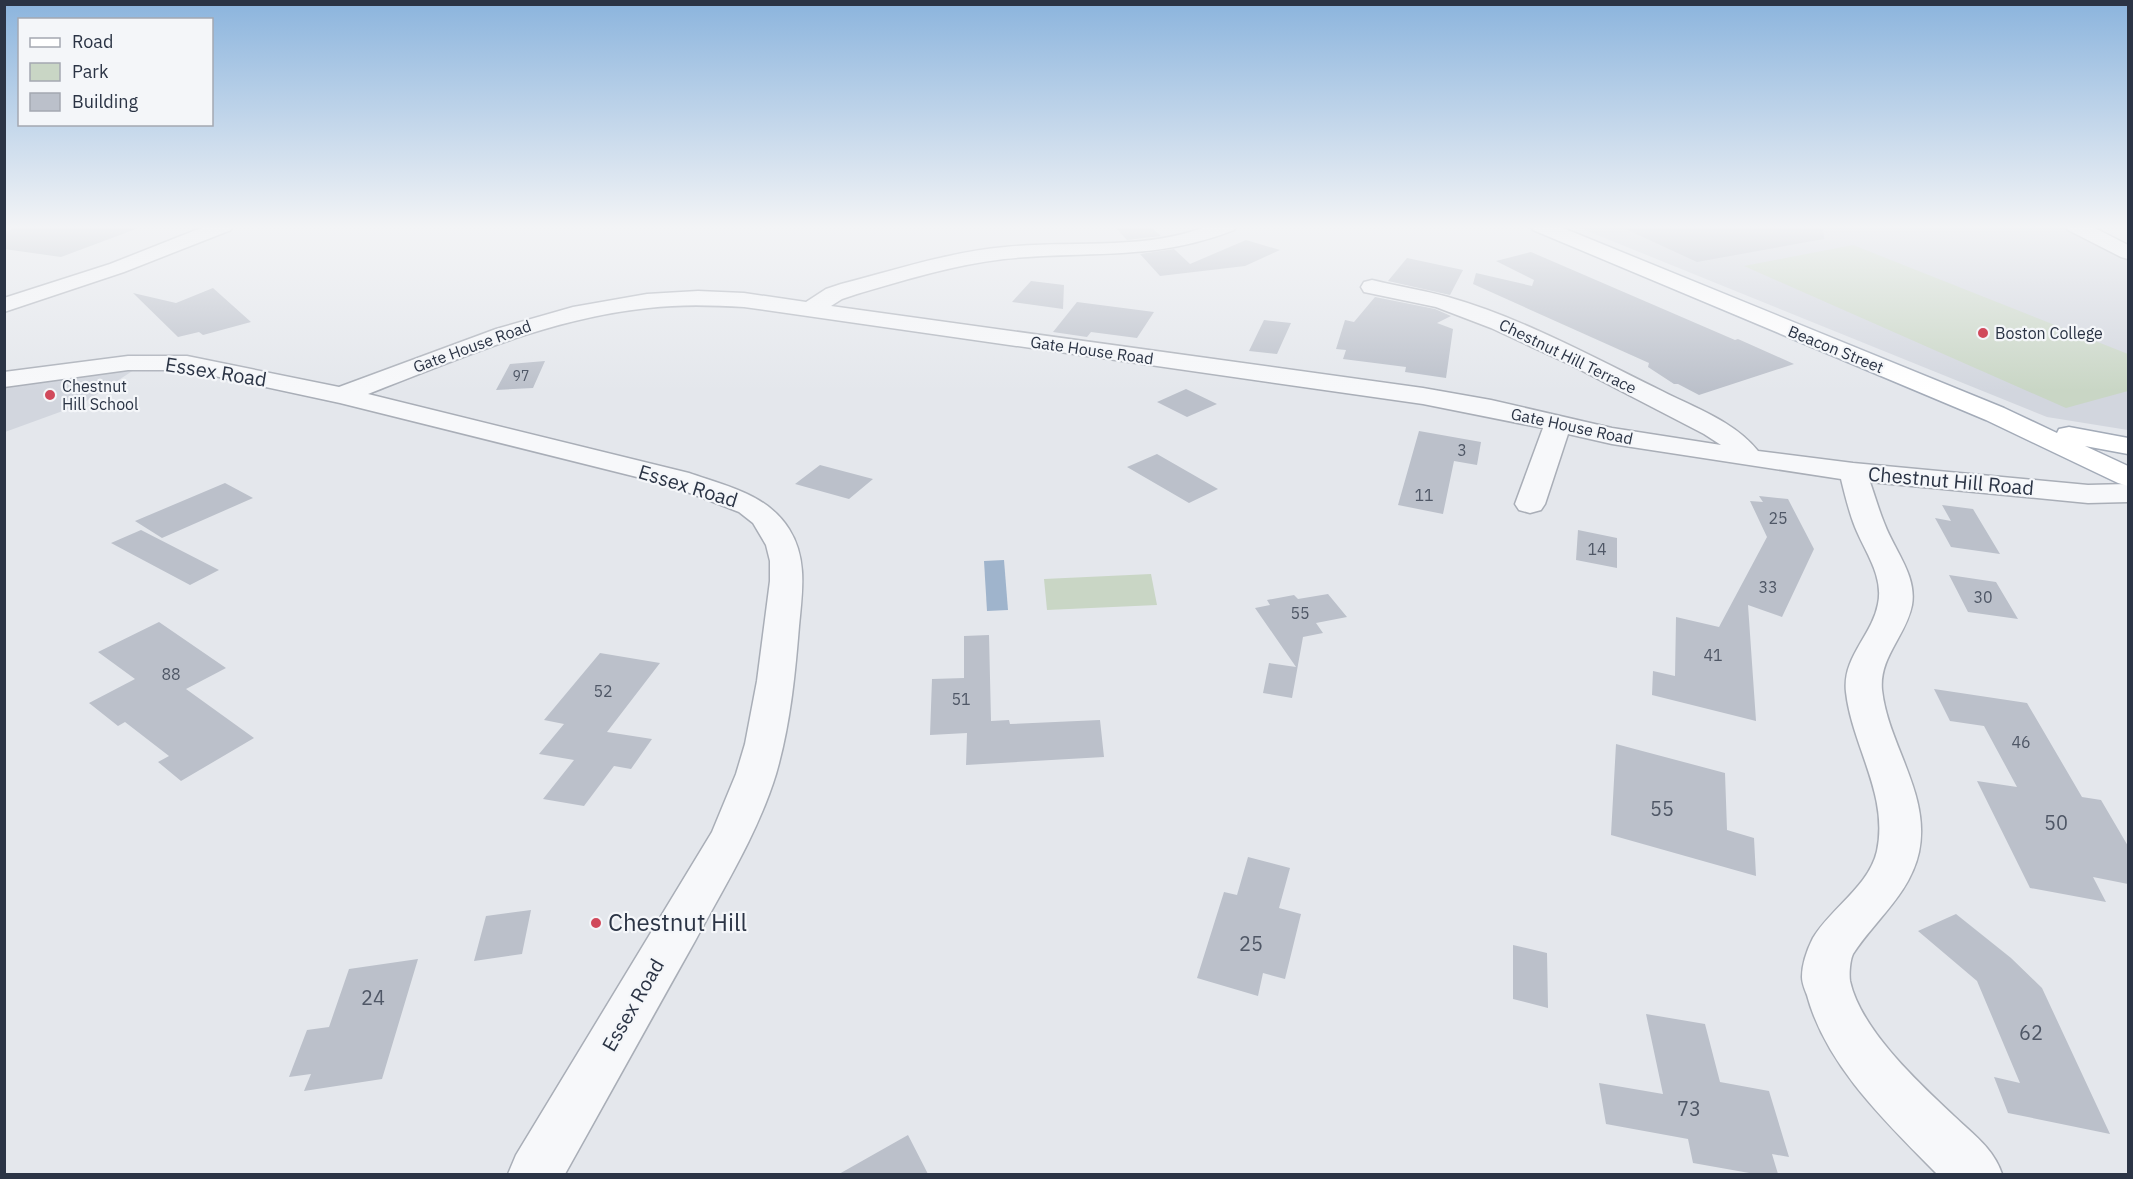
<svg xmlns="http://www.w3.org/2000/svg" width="2133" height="1179" viewBox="0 0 2133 1179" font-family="'IBM Plex Sans',sans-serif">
	<rect width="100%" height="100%" fill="#e4e7ec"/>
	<path fill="#d2d6de" d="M 1575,226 L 2086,226 L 2128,248 L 2128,430 L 2047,417 Z
		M 140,366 L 82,404 L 5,432 L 5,385 Z"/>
	<path fill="#c9d6c5" d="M 1853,245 L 2128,354 L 2128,391 L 2066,408 L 1744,266 Z
		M 1151,574 L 1157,605 L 1047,610 L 1044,579 Z"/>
	<path fill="#9fb4cc" d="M 1004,560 L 1008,610 L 987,611 L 984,561 Z"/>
	<path fill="#bbc0ca" d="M 20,226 L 135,226 L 136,229 L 61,257 L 4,249 L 4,232 Z
		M 1114,226 L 1150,226 L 1161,236 L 1127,240 Z
		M 1619,226 L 1823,226 L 1824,239 L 1697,262 Z
		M 1246,240 L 1280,250 L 1245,266 L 1160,276 L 1140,254 L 1174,249 L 1190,264 Z
		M 1531,252 L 1735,340 L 1738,339 L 1794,364 L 1699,395 L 1678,384 L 1674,384 L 1648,367 L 1649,363 L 1473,284 L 1476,273 L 1532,286 L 1534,280 L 1496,261 Z
		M 1407,258 L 1463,270 L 1450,295 L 1388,281 Z
		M 1031,281 L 1064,285 L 1063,309 L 1012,302 Z
		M 213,288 L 251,322 L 203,335 L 199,332 L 178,337 L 133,293 L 176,303 Z
		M 1375,297 L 1435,309 L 1451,316 L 1437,323 L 1453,329 L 1446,378 L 1405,372 L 1406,367 L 1343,359 L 1346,350 L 1336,349 L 1345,320 L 1354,322 Z
		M 1077,302 L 1154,312 L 1137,338 L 1091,332 L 1087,337 L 1053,332 Z
		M 1264,320 L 1291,323 L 1277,354 L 1249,351 Z
		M 545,361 L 533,388 L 496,390 L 510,364 Z
		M 1186,389 L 1217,404 L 1187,417 L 1157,402 Z
		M 1419,431 L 1481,442 L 1477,465 L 1454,461 L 1443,514 L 1398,505 Z
		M 1157,454 L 1218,489 L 1189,503 L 1127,467 Z
		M 820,465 L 873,479 L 849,499 L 795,484 Z
		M 225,483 L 253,498 L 162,538 L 135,521 Z
		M 1759,496 L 1788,499 L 1814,549 L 1782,617 L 1748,605 L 1756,721 L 1652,695 L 1653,671 L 1675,676 L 1676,617 L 1719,627 L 1767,537 L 1750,501 L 1763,502 Z
		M 1942,505 L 1973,509 L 2000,554 L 1951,547 L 1935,518 L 1951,521 Z
		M 141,530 L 219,570 L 190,585 L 111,543 Z
		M 1578,530 L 1617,538 L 1617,568 L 1576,560 Z
		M 1949,575 L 1996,582 L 2018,619 L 1968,612 Z
		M 1328,594 L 1347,617 L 1316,623 L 1323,633 L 1303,637 L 1292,698 L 1263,693 L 1269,663 L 1296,667 L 1255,608 L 1270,605 L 1267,600 L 1294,595 L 1298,599 Z
		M 159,622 L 226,668 L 186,689 L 254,738 L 181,781 L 158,762 L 169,756 L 125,722 L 118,726 L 89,703 L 135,679 L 98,652 Z
		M 989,635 L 991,721 L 1009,720 L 1010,724 L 1100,720 L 1104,757 L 966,765 L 967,733 L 930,735 L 932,679 L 964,678 L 964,636 Z
		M 600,653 L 660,663 L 607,732 L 652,739 L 631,769 L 614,766 L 584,806 L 543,799 L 574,760 L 539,754 L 564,724 L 544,720 Z
		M 1934,689 L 2027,703 L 2082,797 L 2101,800 L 2128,846 L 2128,884 L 2093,877 L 2106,902 L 2030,888 L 1977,781 L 2017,787 L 1984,726 L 1950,721 Z
		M 1616,744 L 1725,773 L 1727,830 L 1754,838 L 1756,876 L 1611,835 Z
		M 1248,857 L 1290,868 L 1279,908 L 1301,914 L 1285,979 L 1263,973 L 1258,996 L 1197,978 L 1224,892 L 1237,895 Z
		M 531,910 L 522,954 L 474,961 L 486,916 Z
		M 1956,914 L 2011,958 L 2042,988 L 2110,1134 L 2008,1113 L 1994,1077 L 2020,1083 L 1977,981 L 1918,931 Z
		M 1513,945 L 1547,953 L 1548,1008 L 1513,999 Z
		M 418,959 L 382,1079 L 304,1091 L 311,1074 L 289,1077 L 307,1030 L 329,1027 L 349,969 Z
		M 1646,1014 L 1705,1024 L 1720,1082 L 1769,1091 L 1789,1157 L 1772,1154 L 1778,1174 L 1755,1174 L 1693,1163 L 1688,1139 L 1606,1124 L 1599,1083 L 1663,1094 Z
		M 908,1135 L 928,1174 L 839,1174 Z"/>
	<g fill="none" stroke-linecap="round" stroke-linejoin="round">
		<defs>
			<path id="minor" d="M 206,226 L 233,226 L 231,230 L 124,272 L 4,312 L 4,298 L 110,264 Z
				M 1208,226 L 1236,226 L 1234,230 C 1152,262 1087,250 1004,259 C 953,265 905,280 857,294 L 842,299 L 831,306 L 1423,388 L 1491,400 L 1612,428 L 1721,445 L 1704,434 L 1571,365 L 1491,328 L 1436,307 L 1364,292 L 1361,287 L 1364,282 L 1372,280 C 1397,286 1423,290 1448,297 C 1522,318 1593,357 1662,391 C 1695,408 1734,421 1758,451 L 1853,463 L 2088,485 L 2128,484 L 2128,502 L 2088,503 L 1870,482 C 1875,496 1879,511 1885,525 C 1895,551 1917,576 1912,605 C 1906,636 1879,657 1882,690 C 1888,745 1931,794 1919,852 C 1910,894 1875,920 1853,954 C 1850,960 1849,974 1850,981 C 1861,1030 1918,1082 1954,1116 C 1973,1134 1994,1149 2002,1174 L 1937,1174 C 1887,1123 1826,1066 1807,995 C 1805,990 1802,983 1802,977 C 1802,964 1807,950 1813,938 C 1831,908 1869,886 1877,851 C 1889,795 1852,746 1846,692 C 1842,657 1872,636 1878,604 C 1884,576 1865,552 1855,527 C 1849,512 1845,495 1841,479 L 1612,444 L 1568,434 L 1545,504 L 1541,510 L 1530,513 L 1519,510 L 1515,504 L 1543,428 L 1423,404 L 744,307 C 712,305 680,304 648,308 C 550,318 459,359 368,394 L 689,473 C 726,486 767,494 789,529 C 808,559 802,593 799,626 C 795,676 790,726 776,774 C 758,833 724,887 695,941 C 651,1019 608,1097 565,1174 L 508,1174 L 516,1155 L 712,832 L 736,774 L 745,744 L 757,681 L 770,581 L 770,561 L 766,545 L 753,523 L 739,512 L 669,485 L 340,403 L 187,370 L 128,370 L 4,387 L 4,372 L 128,356 L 187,356 L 339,387 L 496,329 L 573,307 L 647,294 L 698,291 L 744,293 L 806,302 L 826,289 L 841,284 C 895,270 949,252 1005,247 C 1073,240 1144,251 1208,226 Z
				M 2066,226 L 2091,226 L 2128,245 L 2128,259 L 2121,257 L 2068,230 Z"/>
			<path id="major" d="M 1531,226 L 1558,226 L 2004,408 L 2057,433 L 2059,429 L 2069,427 L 2128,438 L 2128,454 L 2085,446 L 2128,466 L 2128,486 L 2118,483 L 1986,420 L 1533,230 Z"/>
		</defs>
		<use href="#minor" stroke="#a9aeb7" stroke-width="3"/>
		<use href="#major" stroke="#a3abb8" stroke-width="3"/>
		<use href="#minor" fill="#f7f8fa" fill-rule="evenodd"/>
		<use href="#major" fill="#fff" fill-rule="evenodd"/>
	</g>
	<linearGradient id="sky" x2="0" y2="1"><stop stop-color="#8bb4dd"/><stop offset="0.58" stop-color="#f3f4f6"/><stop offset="1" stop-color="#f3f4f6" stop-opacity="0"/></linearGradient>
	<rect width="2133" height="391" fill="url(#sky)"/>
	<g fill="#d1495b" stroke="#f4f6f9" stroke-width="2">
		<circle cx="1983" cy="333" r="6"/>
		<circle cx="50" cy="395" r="6"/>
		<circle cx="596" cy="923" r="6"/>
	</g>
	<g text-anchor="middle" stroke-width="4.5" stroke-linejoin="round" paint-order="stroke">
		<g font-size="14" fill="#4f5766">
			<text x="521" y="381">97</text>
		</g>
		<g font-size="16" fill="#2b3445" stroke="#f4f6f9" text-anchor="start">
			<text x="1995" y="339">Boston College</text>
			<text x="62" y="392">Chestnut<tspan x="62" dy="18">Hill School</tspan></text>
		</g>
		<g font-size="16" fill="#2b3445" stroke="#f4f6f9">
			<text transform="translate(472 346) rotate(-20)" y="6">Gate House Road</text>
			<text transform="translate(1836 349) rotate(22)" y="6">Beacon Street</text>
			<text transform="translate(1092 350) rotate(8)" y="6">Gate House Road</text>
			<text transform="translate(1568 356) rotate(26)" y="6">Chestnut Hill Terrace</text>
			<text transform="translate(1572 426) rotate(12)" y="6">Gate House Road</text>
		</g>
		<g font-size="16" fill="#4f5766">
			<text x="1462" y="456">3</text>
			<text x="1424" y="501">11</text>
			<text x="1778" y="524">25</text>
			<text x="1597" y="555">14</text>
			<text x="1768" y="593">33</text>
			<text x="1983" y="603">30</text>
			<text x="1300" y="619">55</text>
			<text x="1713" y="661">41</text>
			<text x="171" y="680">88</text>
			<text x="603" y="697">52</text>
			<text x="961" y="705">51</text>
			<text x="2021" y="748">46</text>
		</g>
		<g font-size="20" fill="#2b3445" stroke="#f4f6f9">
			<text transform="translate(216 372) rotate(9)" y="7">Essex Road</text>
			<text transform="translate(1951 481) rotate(5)" y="7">Chestnut Hill Road</text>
			<text transform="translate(688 486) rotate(17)" y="7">Essex Road</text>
			<text transform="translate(633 1005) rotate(-60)" y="7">Essex Road</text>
		</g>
		<g font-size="20" fill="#4f5766">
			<text x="1662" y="816">55</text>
			<text x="2056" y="830">50</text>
			<text x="1251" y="951">25</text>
			<text x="373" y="1005">24</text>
			<text x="2031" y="1040">62</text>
			<text x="1689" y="1116">73</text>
		</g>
		<g font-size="24" fill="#2b3445" stroke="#f4f6f9" text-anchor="start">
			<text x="608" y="931">Chestnut Hill</text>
		</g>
	</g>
	<rect width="2133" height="1179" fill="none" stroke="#2b3445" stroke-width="12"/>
	<rect x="18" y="18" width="195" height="108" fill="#f4f6f9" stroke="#a4a8b1" stroke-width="1.5"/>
	<rect x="30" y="38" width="30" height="9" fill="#ffffff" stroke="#a4a8b1" stroke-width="1.5"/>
	<text x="72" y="48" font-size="18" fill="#2b3445">Road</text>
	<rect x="30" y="63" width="30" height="18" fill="#c9d6c5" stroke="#a4a8b1" stroke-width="1.5"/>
	<text x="72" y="78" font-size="18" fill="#2b3445">Park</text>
	<rect x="30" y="93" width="30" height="18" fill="#bbc0ca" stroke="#a4a8b1" stroke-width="1.5"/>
	<text x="72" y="108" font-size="18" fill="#2b3445">Building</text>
</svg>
